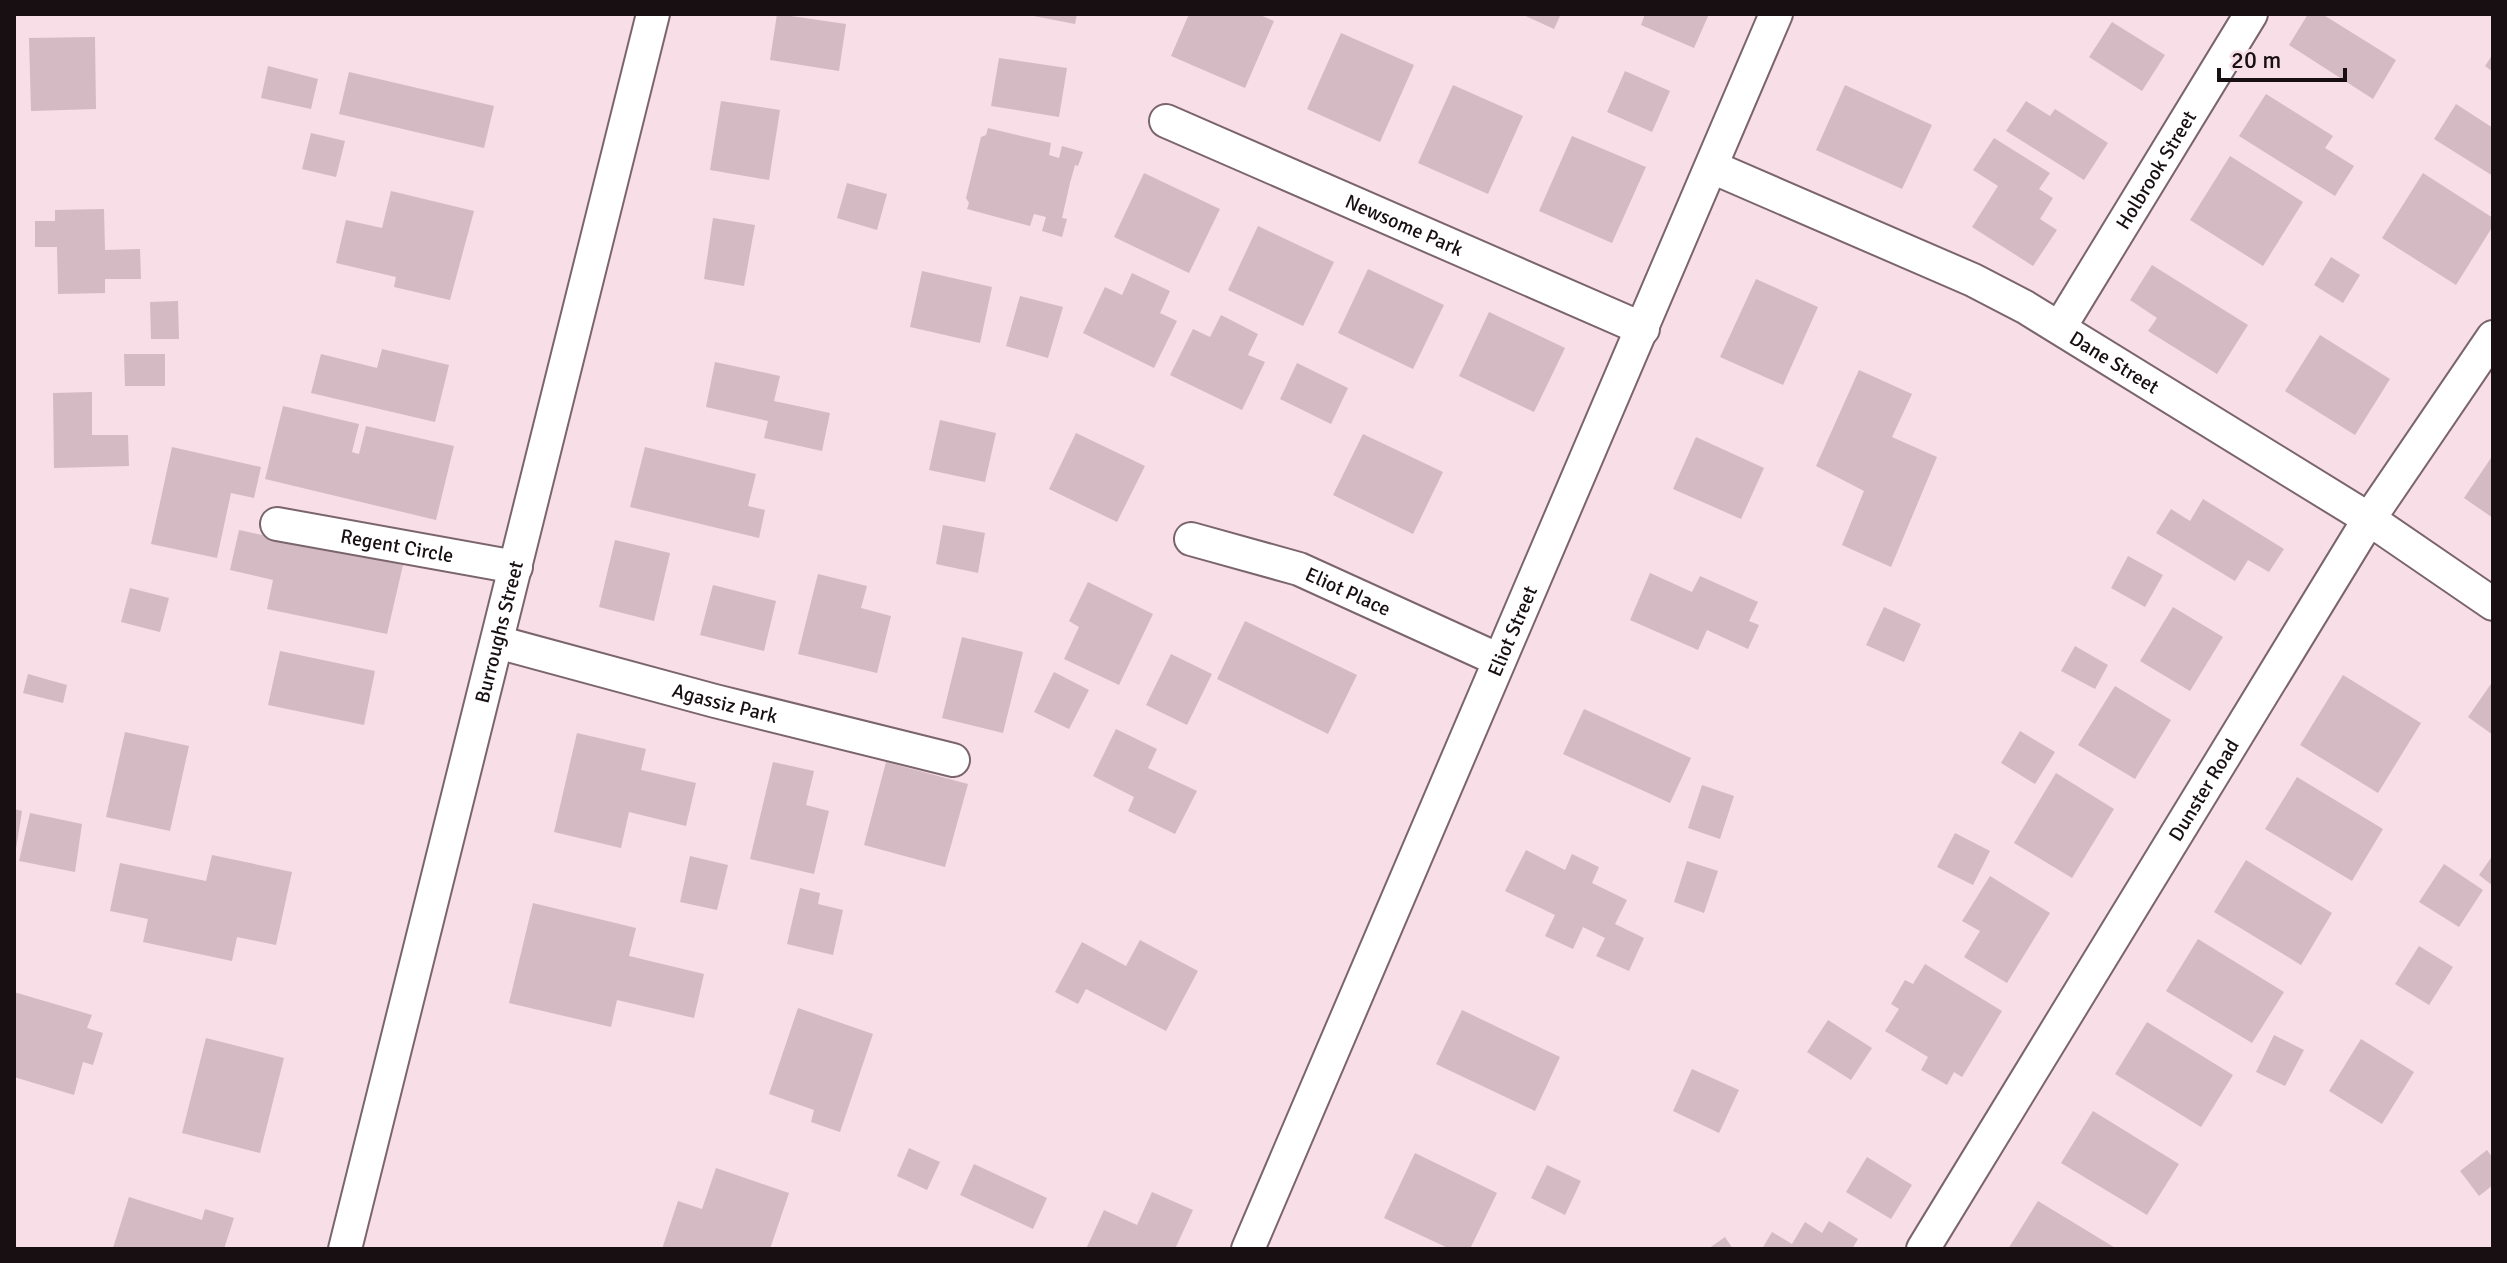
<svg xmlns="http://www.w3.org/2000/svg" width="2507" height="1263" viewBox="0 0 2507 1263" font-family="Signika,sans-serif">
	<rect width="100%" height="100%" fill="#f8dee7"/>
	<path fill="#d3bac3" d="M 777,14 L 846,24 L 839,71 L 770,60 Z
		M 1023,14 L 1077,14 L 1075,24 Z
		M 1189,14 L 1258,14 L 1274,21 L 1245,88 L 1171,56 Z
		M 1521,14 L 1561,14 L 1554,29 Z
		M 1645,14 L 1709,14 L 1694,48 L 1641,25 Z
		M 2308,14 L 2322,14 L 2396,60 L 2373,99 L 2289,45 Z
		M 2112,22 L 2165,55 L 2142,91 L 2089,57 Z
		M 1341,33 L 1414,65 L 1380,142 L 1307,109 Z
		M 95,37 L 96,109 L 31,111 L 29,38 Z
		M 2493,54 L 2493,72 L 2485,66 Z
		M 999,58 L 1067,68 L 1059,117 L 991,106 Z
		M 268,66 L 318,79 L 311,109 L 261,98 Z
		M 1625,71 L 1670,91 L 1652,132 L 1607,112 Z
		M 349,72 L 494,106 L 484,148 L 339,114 Z
		M 1453,85 L 1523,116 L 1488,194 L 1418,163 Z
		M 1845,85 L 1932,125 L 1902,189 L 1816,150 Z
		M 2266,94 L 2333,136 L 2325,148 L 2354,166 L 2335,196 L 2239,136 Z
		M 721,101 L 780,110 L 769,180 L 710,170 Z
		M 2026,101 L 2050,116 L 2055,109 L 2108,143 L 2084,180 L 2006,131 Z
		M 2456,104 L 2493,128 L 2493,176 L 2434,139 Z
		M 988,128 L 1051,143 L 1049,155 L 1059,158 L 1062,146 L 1083,152 L 1078,166 L 1075,165 L 1070,183 L 1062,218 L 1067,219 L 1062,237 L 1042,231 L 1046,217 L 1034,214 L 1030,226 L 967,209 L 969,203 L 966,198 L 981,137 L 986,135 Z
		M 311,133 L 345,141 L 336,177 L 302,169 Z
		M 1572,136 L 1646,167 L 1612,243 L 1539,211 Z
		M 1994,138 L 2050,173 L 2039,189 L 2053,198 L 2040,219 L 2057,230 L 2033,266 L 1972,227 L 1998,186 L 1973,170 Z
		M 2230,156 L 2303,202 L 2263,266 L 2190,220 Z
		M 1144,173 L 1220,209 L 1189,273 L 1114,237 Z
		M 2423,173 L 2493,218 L 2493,226 L 2456,285 L 2382,238 Z
		M 847,183 L 887,194 L 877,230 L 837,218 Z
		M 391,191 L 474,211 L 450,300 L 394,287 L 396,277 L 336,263 L 346,220 L 382,228 Z
		M 104,209 L 105,250 L 140,249 L 141,279 L 105,279 L 105,293 L 58,294 L 57,247 L 35,247 L 35,221 L 55,221 L 55,210 Z
		M 713,218 L 755,225 L 744,286 L 704,279 Z
		M 1258,226 L 1334,262 L 1303,326 L 1228,290 Z
		M 2331,257 L 2360,275 L 2343,303 L 2314,285 Z
		M 2152,265 L 2248,325 L 2217,374 L 2148,331 L 2157,318 L 2130,300 Z
		M 1368,269 L 1444,305 L 1413,369 L 1338,333 Z
		M 922,271 L 992,287 L 980,343 L 910,327 Z
		M 1132,273 L 1170,291 L 1160,313 L 1177,321 L 1154,368 L 1083,333 L 1105,287 L 1122,295 Z
		M 1756,279 L 1818,307 L 1783,385 L 1720,357 Z
		M 1020,296 L 1063,307 L 1048,358 L 1006,346 Z
		M 178,301 L 179,339 L 151,339 L 150,302 Z
		M 1489,312 L 1565,348 L 1534,412 L 1459,376 Z
		M 1221,315 L 1258,334 L 1248,355 L 1265,362 L 1242,410 L 1170,375 L 1193,329 L 1210,337 Z
		M 2320,335 L 2390,379 L 2355,435 L 2285,391 Z
		M 382,349 L 449,365 L 435,422 L 311,393 L 321,354 L 377,368 Z
		M 124,354 L 165,354 L 165,386 L 125,386 Z
		M 715,362 L 780,376 L 774,401 L 830,413 L 822,451 L 764,438 L 768,421 L 706,407 Z
		M 1297,363 L 1348,388 L 1331,424 L 1280,399 Z
		M 1859,370 L 1912,394 L 1892,437 L 1937,457 L 1891,567 L 1842,545 L 1864,491 L 1816,466 Z
		M 92,392 L 92,435 L 128,435 L 129,466 L 54,468 L 53,393 Z
		M 283,406 L 359,424 L 352,452 L 355,453 L 359,454 L 366,426 L 454,446 L 436,520 L 265,479 Z
		M 940,420 L 996,433 L 985,482 L 929,470 Z
		M 1076,433 L 1145,466 L 1117,522 L 1049,489 Z
		M 1363,434 L 1443,472 L 1413,534 L 1333,495 Z
		M 1696,437 L 1764,468 L 1741,519 L 1673,489 Z
		M 172,447 L 261,467 L 254,498 L 231,493 L 217,558 L 151,544 Z
		M 645,447 L 756,474 L 748,506 L 765,510 L 759,538 L 630,507 Z
		M 2493,455 L 2493,518 L 2464,498 Z
		M 2203,499 L 2284,549 L 2269,572 L 2248,560 L 2235,581 L 2156,533 L 2171,509 L 2190,521 Z
		M 943,525 L 985,533 L 978,573 L 936,564 Z
		M 239,530 L 403,565 L 387,634 L 267,609 L 273,580 L 230,570 Z
		M 615,540 L 670,553 L 654,621 L 599,607 Z
		M 2128,556 L 2163,575 L 2145,607 L 2111,588 Z
		M 1650,573 L 1692,592 L 1700,576 L 1758,602 L 1749,621 L 1759,625 L 1748,649 L 1707,630 L 1698,650 L 1630,620 Z
		M 818,574 L 867,586 L 861,608 L 891,616 L 877,673 L 798,654 Z
		M 1088,582 L 1153,614 L 1119,685 L 1064,659 L 1079,627 L 1069,621 Z
		M 713,585 L 776,601 L 764,651 L 700,635 Z
		M 130,588 L 169,598 L 160,632 L 121,622 Z
		M 1884,607 L 1921,624 L 1904,662 L 1866,645 Z
		M 2173,607 L 2223,637 L 2190,691 L 2140,661 Z
		M 1245,621 L 1357,675 L 1328,734 L 1217,679 Z
		M 962,637 L 1023,652 L 1003,733 L 942,718 Z
		M 2075,646 L 2108,665 L 2095,689 L 2061,671 Z
		M 280,651 L 375,671 L 364,725 L 268,705 Z
		M 1171,654 L 1212,674 L 1187,725 L 1146,705 Z
		M 1054,672 L 1089,690 L 1069,729 L 1034,712 Z
		M 28,674 L 67,685 L 63,703 L 23,693 Z
		M 2343,675 L 2421,723 L 2378,793 L 2300,745 Z
		M 2493,681 L 2493,735 L 2468,717 Z
		M 2115,686 L 2171,720 L 2135,779 L 2078,745 Z
		M 1584,709 L 1691,758 L 1670,803 L 1563,754 Z
		M 1116,729 L 1157,749 L 1148,768 L 1197,791 L 1175,834 L 1128,811 L 1134,797 L 1093,776 Z
		M 2020,731 L 2055,752 L 2035,784 L 2001,763 Z
		M 125,732 L 189,746 L 170,831 L 106,817 Z
		M 577,733 L 646,749 L 641,770 L 696,783 L 686,826 L 629,812 L 621,848 L 554,832 Z
		M 773,762 L 814,771 L 806,805 L 829,811 L 814,874 L 750,859 Z
		M 886,762 L 968,784 L 945,867 L 864,845 Z
		M 2056,773 L 2114,809 L 2072,878 L 2014,843 Z
		M 2297,777 L 2383,829 L 2352,881 L 2265,829 Z
		M 1702,785 L 1734,796 L 1720,839 L 1688,828 Z
		M 14,809 L 22,811 L 16,849 L 14,849 Z
		M 30,813 L 82,824 L 75,872 L 19,861 Z
		M 1955,833 L 1990,851 L 1973,885 L 1937,867 Z
		M 1526,850 L 1565,870 L 1572,854 L 1599,867 L 1592,883 L 1627,900 L 1615,924 L 1644,938 L 1629,971 L 1596,956 L 1605,938 L 1583,927 L 1573,949 L 1545,936 L 1555,915 L 1505,891 Z
		M 212,855 L 292,872 L 276,945 L 237,937 L 232,961 L 143,942 L 148,919 L 110,911 L 120,863 L 206,881 Z
		M 2493,855 L 2493,886 L 2479,875 Z
		M 690,856 L 728,865 L 717,910 L 680,902 Z
		M 2246,860 L 2332,913 L 2301,965 L 2214,912 Z
		M 1687,861 L 1718,871 L 1704,913 L 1674,902 Z
		M 2444,864 L 2483,890 L 2459,927 L 2419,902 Z
		M 1990,876 L 2050,913 L 2007,983 L 1964,957 L 1980,931 L 1962,921 Z
		M 800,888 L 820,893 L 818,904 L 843,910 L 833,955 L 787,944 Z
		M 533,903 L 636,928 L 629,956 L 704,974 L 694,1018 L 617,1000 L 611,1027 L 509,1003 Z
		M 2198,939 L 2284,992 L 2252,1043 L 2166,991 Z
		M 1140,940 L 1198,971 L 1166,1031 L 1086,989 L 1078,1004 L 1055,992 L 1082,942 L 1126,966 Z
		M 2419,946 L 2453,967 L 2429,1005 L 2395,984 Z
		M 1925,964 L 2002,1011 L 1962,1077 L 1954,1072 L 1947,1085 L 1921,1070 L 1928,1057 L 1885,1031 L 1899,1009 L 1891,1004 L 1905,980 L 1913,984 Z
		M 14,992 L 92,1015 L 87,1028 L 103,1033 L 93,1065 L 83,1062 L 74,1095 L 14,1077 Z
		M 798,1008 L 873,1034 L 840,1132 L 811,1122 L 814,1110 L 769,1094 Z
		M 1462,1010 L 1560,1057 L 1535,1111 L 1436,1064 Z
		M 1828,1020 L 1872,1048 L 1851,1080 L 1807,1052 Z
		M 2147,1022 L 2233,1075 L 2201,1127 L 2115,1074 Z
		M 2274,1035 L 2304,1050 L 2285,1086 L 2256,1072 Z
		M 206,1038 L 284,1058 L 260,1153 L 182,1133 Z
		M 2361,1039 L 2414,1072 L 2382,1124 L 2329,1091 Z
		M 1692,1069 L 1739,1090 L 1719,1133 L 1673,1111 Z
		M 2093,1111 L 2179,1164 L 2147,1215 L 2061,1163 Z
		M 909,1148 L 940,1162 L 927,1190 L 897,1176 Z
		M 2487,1150 L 2493,1158 L 2493,1185 L 2479,1196 L 2460,1171 Z
		M 1415,1153 L 1497,1193 L 1470,1249 L 1450,1249 L 1384,1218 Z
		M 1867,1157 L 1912,1185 L 1891,1219 L 1846,1192 Z
		M 974,1164 L 1047,1198 L 1033,1229 L 960,1195 Z
		M 1547,1165 L 1581,1181 L 1565,1215 L 1531,1198 Z
		M 716,1168 L 789,1193 L 770,1249 L 662,1249 L 678,1201 L 702,1209 Z
		M 1152,1192 L 1193,1210 L 1175,1249 L 1086,1249 L 1104,1210 L 1137,1225 Z
		M 129,1197 L 202,1220 L 205,1209 L 234,1218 L 224,1249 L 113,1248 Z
		M 2038,1201 L 2117,1249 L 2008,1249 Z
		M 1829,1221 L 1858,1239 L 1852,1249 L 1762,1249 L 1772,1232 L 1792,1244 L 1805,1222 L 1822,1233 Z
		M 1725,1237 L 1733,1249 L 1708,1249 Z"/>
	<g fill="none" stroke-linecap="round" stroke-linejoin="round">
		<defs>
			<g id="street">
				<path id="s1" d="M 1166,121 L 1643,329"/>
				<path id="s2" d="M 1712,167 L 1973,280 L 2025,307 L 2369,519 L 2493,604"/>
				<path id="s3" d="M 2060,327 L 2251,14"/>
				<path id="s4" d="M 277,524 L 516,567"/>
				<path id="s5" d="M 1191,539 L 1299,569 L 1499,660"/>
				<path id="s6" d="M 497,642 L 715,701 L 953,760"/>
				<path id="s7" d="M 345,1249 L 653,14"/>
				<path id="s8" d="M 1248,1249 L 1776,14"/>
				<path id="s9" d="M 1923,1249 L 2369,519 L 2493,337"/>
			</g>
		</defs>
		<use href="#street" stroke="#7b656c" stroke-width="36"/>
		<use href="#street" stroke="#fff" stroke-width="32"/>
	</g>
	<g text-anchor="middle" stroke-width="8" stroke-linejoin="round" paint-order="stroke">
		<g font-size="20" fill="#180f12" stroke="#f8dee7">
			<text dy="7" stroke="none"><textPath href="#s3" startOffset="184">Holbrook Street</textPath></text>
			<text dy="7" stroke="none"><textPath href="#s1" startOffset="260">Newsome Park</textPath></text>
			<text dy="7" stroke="none"><textPath href="#s2" startOffset="448">Dane Street</textPath></text>
			<text dy="7" stroke="none"><textPath href="#s4" startOffset="122">Regent Circle</textPath></text>
			<text dy="7" stroke="none"><textPath href="#s5" startOffset="166">Eliot Place</textPath></text>
			<text dy="7" stroke="none"><textPath href="#s8" startOffset="672">Eliot Street</textPath></text>
			<text dy="7" stroke="none"><textPath href="#s7" startOffset="636">Burroughs Street</textPath></text>
			<text dy="7" stroke="none"><textPath href="#s6" startOffset="236">Agassiz Park</textPath></text>
			<text dy="7" stroke="none"><textPath href="#s9" startOffset="538">Dunster Road</textPath></text>
		</g>
	</g>
	<rect width="2507" height="1263" fill="none" stroke="#180f12" stroke-width="32"/>
	<path d="M2219 68v12h126v-12" fill="none" stroke="#180f12" stroke-width="4"/>
	<text x="2231" y="68" font-size="24" fill="#180f12" stroke="#f8dee7" stroke-width="6" paint-order="stroke">20 m</text>
</svg>
